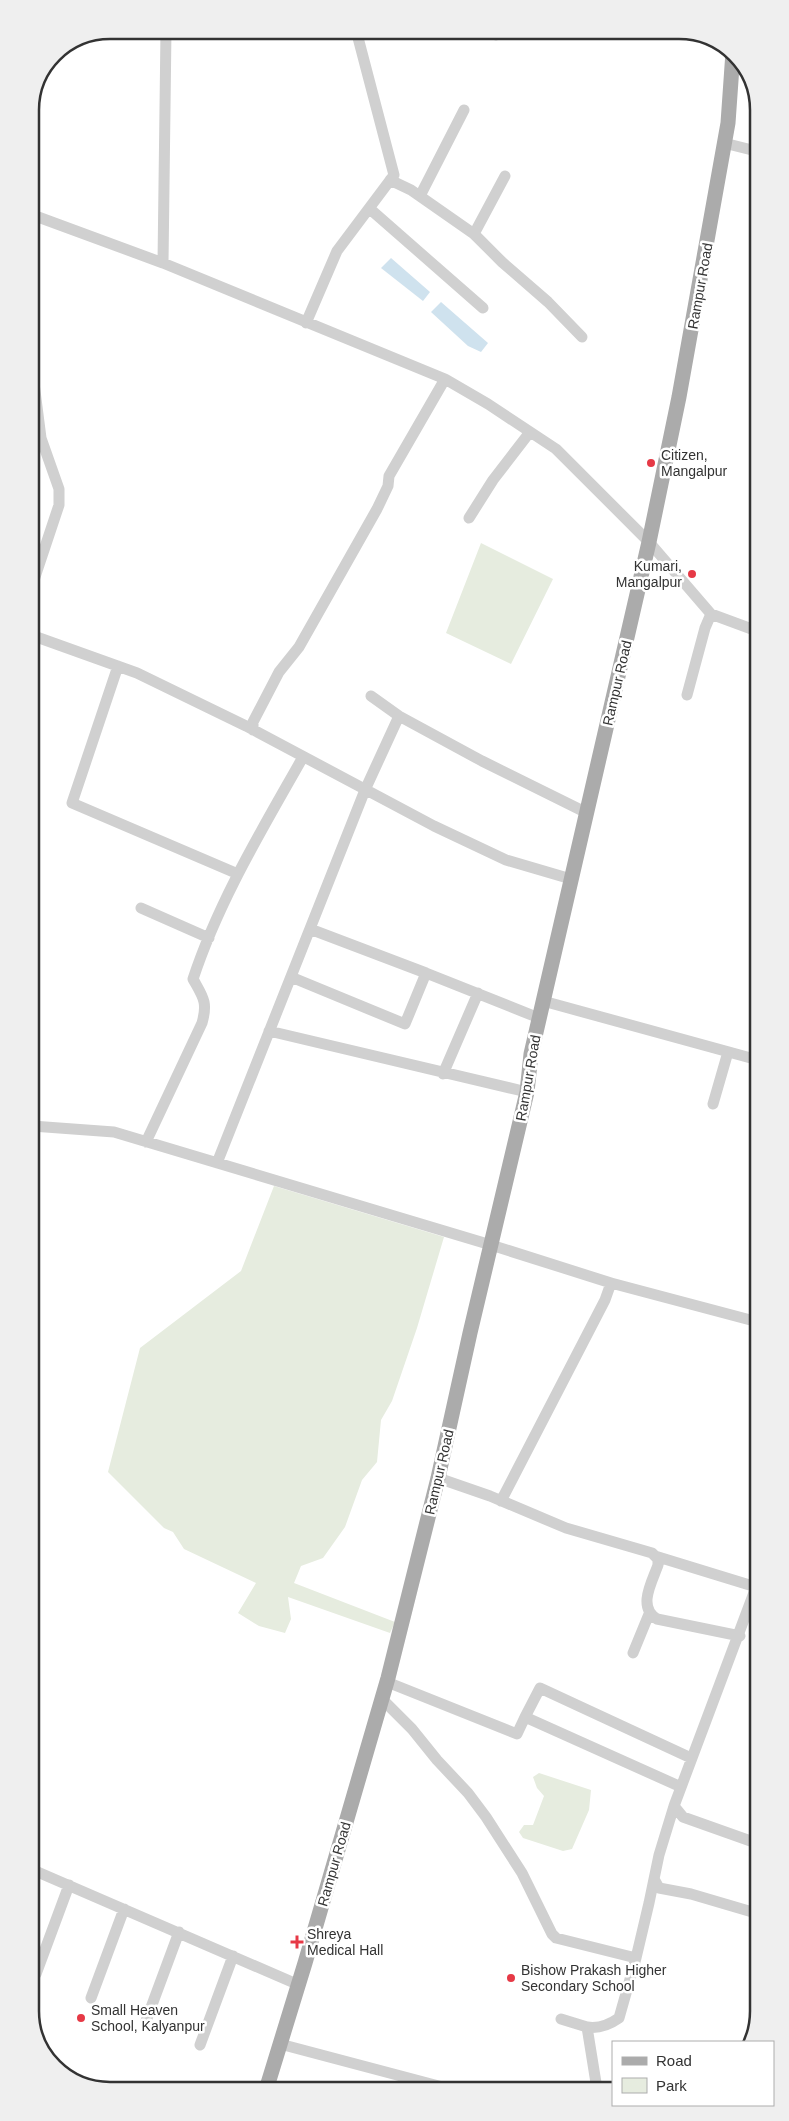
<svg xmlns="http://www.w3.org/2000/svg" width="789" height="2121" viewBox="0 0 789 2121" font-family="Helvetica,sans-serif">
	<rect width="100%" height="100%" fill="#fff"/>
	<path fill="#e6ecdf" d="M 481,543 L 553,579 L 511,664 L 446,633 Z
		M 274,1186 L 444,1237 L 417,1328 L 392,1401 L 381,1420 L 377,1462 L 362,1480 L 345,1527 L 323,1558 L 301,1566 L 294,1583 L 395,1622 L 390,1633 L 288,1597 L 291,1619 L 285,1633 L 259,1626 L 238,1613 L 256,1583 L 184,1549 L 173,1532 L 164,1528 L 108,1472 L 140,1348 L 241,1271 Z
		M 539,1773 L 591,1790 L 589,1810 L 572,1849 L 563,1851 L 523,1838 L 519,1832 L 524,1825 L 533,1825 L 544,1796 L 537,1788 L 533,1777 Z"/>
	<path fill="#cfe2ee" d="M 391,258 L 430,292 L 423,301 L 381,268 Z
		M 441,302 L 488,343 L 481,352 L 468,346 L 431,312 Z"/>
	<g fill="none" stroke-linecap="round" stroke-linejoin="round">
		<path stroke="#d0d0d0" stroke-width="11" d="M 221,30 L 256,33 L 290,30
			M 494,30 L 496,35
			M 724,143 L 756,151
			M 390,180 L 411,190 L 474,234 L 502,262 L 548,302 L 582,337
			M 420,196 L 464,110
			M 370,209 L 483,308
			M 30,214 L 163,263 L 445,379 L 488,404 L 556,449 L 649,542 L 711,614 L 757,631
			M 474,234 L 505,176
			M 163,263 L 166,30
			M 306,323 L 337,251 L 394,175 L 356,30
			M 30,352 L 41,438 L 59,489 L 59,505 L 31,589
			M 469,518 L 493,480 L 530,432
			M 31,635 L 137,673 L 246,726 L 434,826 L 506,860 L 571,879
			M 118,666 L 72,803 L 238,874
			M 687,695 L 705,628 L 711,614
			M 371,696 L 399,716 L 482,761 L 587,813
			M 253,730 L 253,722 L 279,672 L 299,647 L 377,509 L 388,486 L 389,476 L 445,379
			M 141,908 L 209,938
			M 310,929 L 426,973
			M 291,977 L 405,1024 L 426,973 L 539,1018
			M 543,1001 L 758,1060
			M 269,1031 L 527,1092
			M 443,1074 L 478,993
			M 713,1104 L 728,1052
			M 32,1126 L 114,1132 L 491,1245 L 611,1283 L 758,1322
			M 146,1142 L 202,1023 C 208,1002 203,997 193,979 C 219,900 263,828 303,757
			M 217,1163 L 365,790 L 399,716
			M 438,1478 L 490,1496 L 566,1528 L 652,1553 L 658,1559 L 658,1565 C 652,1582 637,1607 657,1619 L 740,1636
			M 501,1501 L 605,1300 L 611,1283
			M 655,1556 L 756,1587
			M 633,1653 L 649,1614
			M 387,1682 L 517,1734 L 525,1717 L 681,1787
			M 382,1699 L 412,1729 L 437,1760 L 468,1793 L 486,1817 L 522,1873 L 552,1934 L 556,1938 L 636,1958 L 649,1903 L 659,1855 L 674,1806 L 758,1582
			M 525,1717 L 540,1688 L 691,1758
			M 674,1806 L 683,1817 L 759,1844
			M 33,1870 L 299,1985
			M 654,1879 L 659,1888 L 691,1894 L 759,1914
			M 36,1974 L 69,1885
			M 91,1998 L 124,1909
			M 561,2019 L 587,2027
			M 146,2021 L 179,1932
			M 280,2044 L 450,2089
			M 200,2045 L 233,1956
			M 597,2089 L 587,2027 C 599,2029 609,2025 619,2018 L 636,1958"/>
		<path stroke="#ababab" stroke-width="15" d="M 266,2090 L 305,1963 L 388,1678 L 438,1478 L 470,1333 L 527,1092 L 531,1054 L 649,542 L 679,397 L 728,123 L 733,52"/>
	</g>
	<g fill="#e63946" stroke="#fff" stroke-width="2">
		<circle cx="651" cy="463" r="5"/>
		<circle cx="692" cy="574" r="5"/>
		<path d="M294.5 1934.5h5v5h5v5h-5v5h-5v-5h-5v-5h5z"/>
		<circle cx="511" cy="1978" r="5"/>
		<circle cx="81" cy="2018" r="5"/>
	</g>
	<g text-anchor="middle" stroke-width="5" stroke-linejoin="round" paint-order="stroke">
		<g font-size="14" fill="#333" stroke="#fff">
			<text transform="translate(700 286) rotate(-80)" y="5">Rampur Road</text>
			<text transform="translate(617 683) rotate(-77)" y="5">Rampur Road</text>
			<text transform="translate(528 1078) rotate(-80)" y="5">Rampur Road</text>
			<text transform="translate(439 1472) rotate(-77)" y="5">Rampur Road</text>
			<text transform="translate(334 1864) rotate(-74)" y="5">Rampur Road</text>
		</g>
		<g font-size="14" fill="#333" stroke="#fff" text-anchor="start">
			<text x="661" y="460">Citizen,<tspan x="661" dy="16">Mangalpur</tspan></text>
			<text x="682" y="571" text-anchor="end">Kumari,<tspan x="682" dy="16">Mangalpur</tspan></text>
			<text x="307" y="1939">Shreya<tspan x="307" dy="16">Medical Hall</tspan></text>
			<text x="521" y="1975">Bishow Prakash Higher<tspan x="521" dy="16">Secondary School</tspan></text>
			<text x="91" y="2015">Small Heaven<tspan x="91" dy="16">School, Kalyanpur</tspan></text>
		</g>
	</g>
	<path d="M0 0H789V2121H0ZM110 39H679A71 71 0 0 1 750 110V2011A71 71 0 0 1 679 2082H110A71 71 0 0 1 39 2011V110A71 71 0 0 1 110 39Z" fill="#efefef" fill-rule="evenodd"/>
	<path fill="none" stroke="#333" stroke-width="2.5" d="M110 39H679A71 71 0 0 1 750 110V2011A71 71 0 0 1 679 2082H110A71 71 0 0 1 39 2011V110A71 71 0 0 1 110 39Z"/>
	<rect x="612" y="2041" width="162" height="65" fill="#ffffff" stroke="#adadad"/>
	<rect x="622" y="2057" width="25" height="8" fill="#ababab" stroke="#adadad"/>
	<text x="656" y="2066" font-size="15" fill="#333333">Road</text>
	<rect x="622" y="2078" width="25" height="15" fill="#e6ecdf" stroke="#adadad"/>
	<text x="656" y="2091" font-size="15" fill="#333333">Park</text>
</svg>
